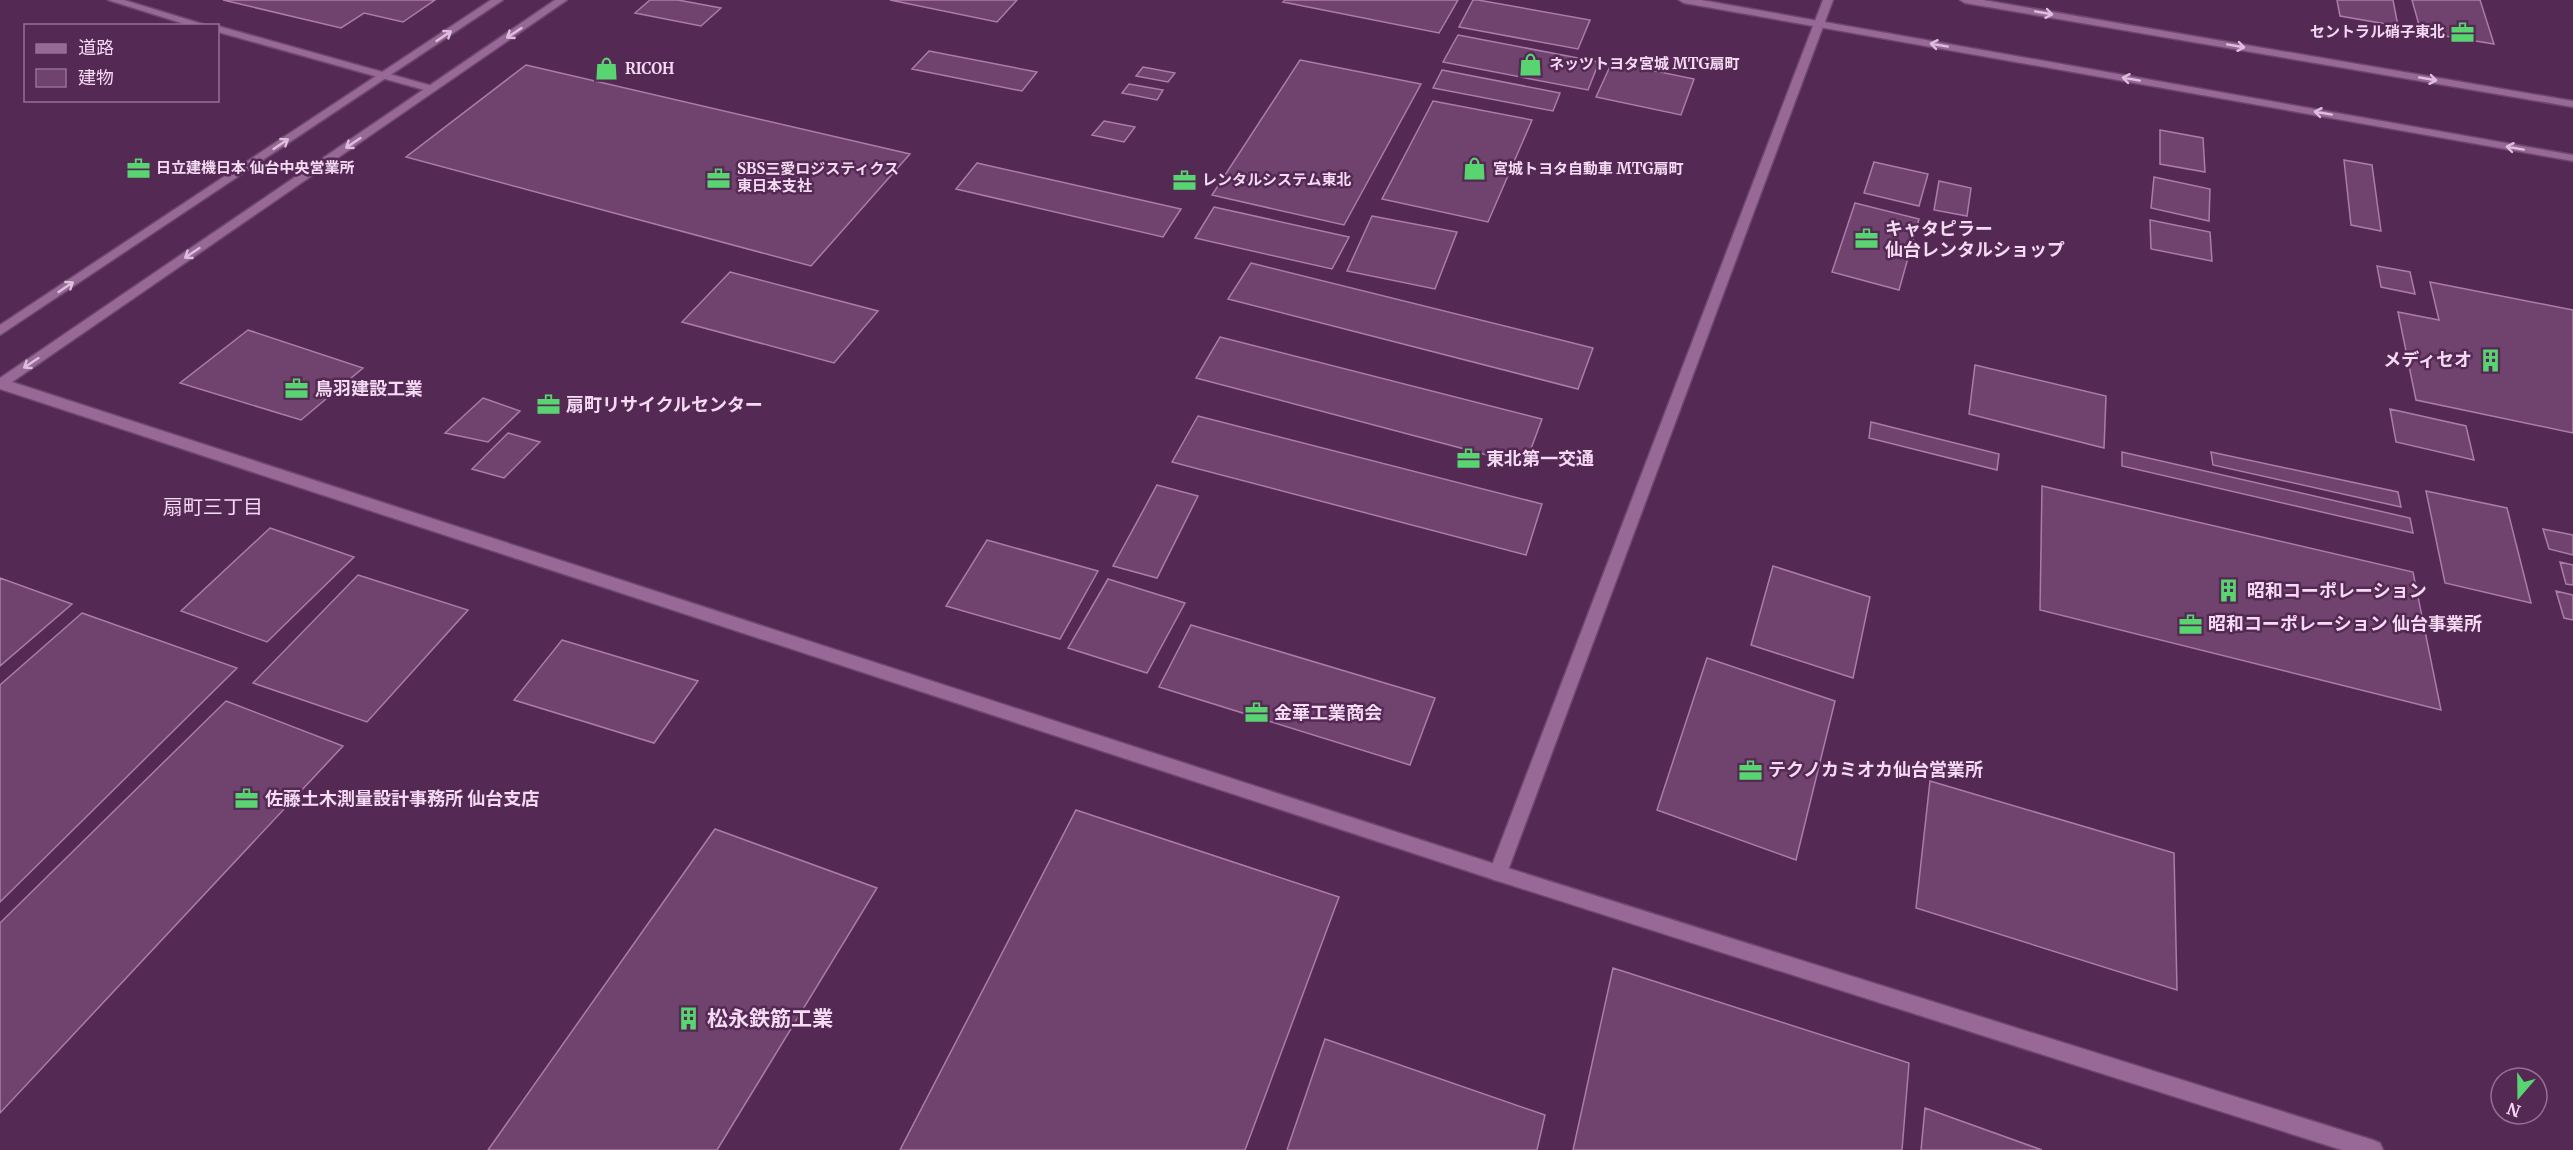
<svg xmlns="http://www.w3.org/2000/svg" width="2573" height="1150" viewBox="0 0 2573 1150" font-family="Merriweather,'Noto Sans JP',serif">
	<rect width="100%" height="100%" fill="#542a54"/>
	<path fill="#70436f" stroke="#ac7bab" stroke-width="1.5" d="M 223,0 L 435,0 L 403,22 L 364,13 L 341,28 Z
		M 650,0 L 678,0 L 721,8 L 701,26 L 635,13 Z
		M 890,0 L 1017,0 L 997,22 Z
		M 1285,0 L 1458,0 L 1439,33 L 1283,2 Z
		M 1473,0 L 1478,0 L 1590,20 L 1578,49 L 1459,27 Z
		M 2337,0 L 2393,0 L 2398,26 L 2340,16 Z
		M 2412,0 L 2480,0 L 2494,44 L 2421,32 Z
		M 1458,35 L 1599,62 L 1588,90 L 1443,62 Z
		M 929,51 L 1037,72 L 1022,91 L 912,69 Z
		M 1300,60 L 1421,84 L 1344,225 L 1212,195 Z
		M 1612,62 L 1694,79 L 1681,115 L 1596,97 Z
		M 526,65 L 910,154 L 811,266 L 406,157 Z
		M 1143,67 L 1175,73 L 1168,82 L 1136,76 Z
		M 1442,70 L 1560,93 L 1553,111 L 1433,88 Z
		M 1129,84 L 1163,90 L 1157,100 L 1122,93 Z
		M 1433,101 L 1532,120 L 1488,222 L 1382,199 Z
		M 1104,121 L 1135,127 L 1124,142 L 1092,135 Z
		M 2160,130 L 2203,138 L 2205,172 L 2160,164 Z
		M 2344,160 L 2372,165 L 2381,231 L 2351,225 Z
		M 1874,162 L 1928,174 L 1919,206 L 1864,193 Z
		M 977,163 L 1181,209 L 1163,237 L 956,189 Z
		M 2154,177 L 2210,189 L 2209,221 L 2151,208 Z
		M 1939,181 L 1971,188 L 1967,216 L 1934,210 Z
		M 1855,203 L 1919,219 L 1899,290 L 1832,272 Z
		M 1214,207 L 1349,237 L 1332,269 L 1195,238 Z
		M 1372,216 L 1457,232 L 1435,289 L 1347,271 Z
		M 2150,220 L 2210,232 L 2212,261 L 2151,249 Z
		M 1251,263 L 1593,348 L 1578,389 L 1228,299 Z
		M 2377,266 L 2410,272 L 2415,294 L 2381,287 Z
		M 730,272 L 878,311 L 834,363 L 682,322 Z
		M 2430,282 L 2573,310 L 2573,433 L 2416,400 L 2398,312 L 2439,320 Z
		M 248,330 L 363,368 L 301,420 L 180,383 Z
		M 1220,337 L 1542,419 L 1525,465 L 1196,378 Z
		M 1975,365 L 2106,396 L 2104,448 L 1969,414 Z
		M 483,398 L 520,411 L 488,442 L 445,433 Z
		M 2390,409 L 2466,426 L 2474,460 L 2396,442 Z
		M 1198,416 L 1542,504 L 1526,555 L 1172,462 Z
		M 1871,422 L 1999,454 L 1997,470 L 1869,438 Z
		M 508,433 L 540,442 L 504,478 L 472,469 Z
		M 2122,452 L 2410,518 L 2413,533 L 2122,466 Z
		M 2211,452 L 2398,492 L 2401,507 L 2213,465 Z
		M 1157,485 L 1198,496 L 1157,578 L 1113,566 Z
		M 2042,486 L 2413,572 L 2441,710 L 2040,610 Z
		M 2426,491 L 2507,508 L 2531,603 L 2445,583 Z
		M 270,528 L 354,557 L 267,642 L 181,611 Z
		M 2543,529 L 2573,535 L 2573,555 L 2549,549 Z
		M 987,540 L 1098,571 L 1060,639 L 946,606 Z
		M 2560,562 L 2573,565 L 2573,585 L 2566,584 Z
		M 1773,566 L 1870,597 L 1853,678 L 1751,645 Z
		M 358,575 L 468,610 L 367,722 L 253,683 Z
		M 0,578 L 72,604 L 0,666 Z
		M 1108,579 L 1185,603 L 1147,673 L 1068,648 Z
		M 2556,591 L 2573,595 L 2573,620 L 2564,618 Z
		M 82,613 L 237,668 L 0,902 L 0,685 Z
		M 1191,625 L 1435,698 L 1410,765 L 1159,687 Z
		M 562,640 L 698,681 L 654,743 L 514,700 Z
		M 1707,658 L 1835,701 L 1796,860 L 1657,810 Z
		M 226,701 L 343,746 L 0,1113 L 0,923 Z
		M 1930,781 L 2174,853 L 2177,990 L 1916,908 Z
		M 1076,810 L 1339,897 L 1245,1150 L 900,1150 Z
		M 715,829 L 877,888 L 717,1150 L 488,1150 Z
		M 1613,968 L 1909,1063 L 1902,1150 L 1573,1150 Z
		M 1325,1039 L 1545,1115 L 1537,1150 L 1287,1150 Z
		M 1925,1108 L 2042,1150 L 1921,1150 Z"/>
	<g fill="none" stroke-linecap="round" stroke-linejoin="round">
		<defs>
			<path id="minor" d="M 108,0 L 124,0 L 209,26 L 191,26 Z
				M 1823,0 L 1833,0 L 1507,873 L 1504,879 L 1498,881 L 1492,879 L 1489,873 Z
				M 218,26 L 436,87 L 437,89 L 432,92 L 428,91 L 218,32 Z"/>
			<path id="tertiary" d="M 491,0 L 503,0 L 0,335 L 0,325 Z
				M 555,0 L 567,0 L 12,382 L 1498,865 L 2373,1140 L 2380,1143 L 2383,1150 L 2342,1150 L 1498,881 L 0,389 L 0,378 Z
				M 1679,0 L 1701,0 L 2573,155 L 2573,161 L 1684,3 Z
				M 1960,0 L 1983,0 L 2573,101 L 2573,107 L 1965,3 Z"/>
		</defs>
		<use href="#minor" stroke="#6d486d" stroke-width="3"/>
		<use href="#tertiary" stroke="#6d486d" stroke-width="3"/>
		<use href="#minor" fill="#986897" fill-rule="evenodd"/>
		<use href="#tertiary" fill="#986897" fill-rule="evenodd"/>
	</g>
	<defs><path id="oneway-shaft" d="M-6 0H5M1.5-3L5.5 0L1.5 3" fill="none" stroke-width="1.6" stroke-linecap="round" stroke-linejoin="round" transform="scale(1.5)"/></defs>
	<g stroke="#debedd">
		<use href="#oneway-shaft" transform="translate(2044 13) rotate(10)"/>
		<use href="#oneway-shaft" transform="translate(514 33) rotate(146)"/>
		<use href="#oneway-shaft" transform="translate(444 36) rotate(-34)"/>
		<use href="#oneway-shaft" transform="translate(1939 45) rotate(-170)"/>
		<use href="#oneway-shaft" transform="translate(2236 46) rotate(10)"/>
		<use href="#oneway-shaft" transform="translate(2131 79) rotate(-170)"/>
		<use href="#oneway-shaft" transform="translate(2428 79) rotate(10)"/>
		<use href="#oneway-shaft" transform="translate(2323 113) rotate(-170)"/>
		<use href="#oneway-shaft" transform="translate(353 143) rotate(146)"/>
		<use href="#oneway-shaft" transform="translate(281 144) rotate(-34)"/>
		<use href="#oneway-shaft" transform="translate(2515 148) rotate(-170)"/>
		<use href="#oneway-shaft" transform="translate(192 253) rotate(146)"/>
		<use href="#oneway-shaft" transform="translate(66 287) rotate(-34)"/>
		<use href="#oneway-shaft" transform="translate(31 363) rotate(146)"/>
	</g>
	<defs>
		<symbol id="office-bare" viewBox="-9 -9 18 18"><path d="M-6-3h4V-5.5h4V-3h4V5H-6ZM-1-4.5V-3h2v-1.5ZM-6 0V1H6V0Z" fill="#58d570" stroke="#542a54" stroke-width="2.5" paint-order="stroke"/></symbol>
		<symbol id="shop-bare" viewBox="-9 -9 18 18"><path d="M-5-2.5h2.3a2.7 3.5 0 0 1 5.4 0H5L5.5 6h-11ZM-1.5-2.5h3a1.5 2.3 0 0 0-3 0Z" fill="#58d570" stroke="#542a54" stroke-width="2.5" paint-order="stroke"/></symbol>
		<symbol id="building-bare" viewBox="-9 -9 18 18"><path d="M-4-6H4V6H1V3H-1V6H-4ZM-2.5-4.3h1.7v1.8h-1.7ZM.8-4.3h1.7v1.8H.8ZM-2.5-1h1.7V.8h-1.7ZM.8-1h1.7V.8H.8Z" fill="#58d570" stroke="#542a54" stroke-width="2.5" paint-order="stroke"/></symbol>
	</defs>
	<g fill-rule="evenodd">
		<use href="#office-bare" x="2446" y="16" width="33" height="33"/>
		<use href="#shop-bare" x="1514" y="48" width="33" height="33"/>
		<use href="#shop-bare" x="590" y="52" width="33" height="33"/>
		<use href="#office-bare" x="122" y="152" width="33" height="33"/>
		<use href="#shop-bare" x="1458" y="152" width="33" height="33"/>
		<use href="#office-bare" x="702" y="162" width="33" height="33"/>
		<use href="#office-bare" x="1168" y="164" width="33" height="33"/>
		<use href="#office-bare" x="1850" y="222" width="33" height="33"/>
		<use href="#building-bare" x="2474" y="344" width="33" height="33"/>
		<use href="#office-bare" x="280" y="372" width="33" height="33"/>
		<use href="#office-bare" x="532" y="388" width="33" height="33"/>
		<use href="#office-bare" x="1452" y="442" width="33" height="33"/>
		<use href="#building-bare" x="2212" y="574" width="33" height="33"/>
		<use href="#office-bare" x="2174" y="608" width="33" height="33"/>
		<use href="#office-bare" x="1240" y="696" width="33" height="33"/>
		<use href="#office-bare" x="1734" y="754" width="33" height="33"/>
		<use href="#office-bare" x="230" y="782" width="33" height="33"/>
		<use href="#building-bare" x="672" y="1002" width="33" height="33"/>
	</g>
	<g text-anchor="middle" stroke-width="5" stroke-linejoin="round" paint-order="stroke">
		<g font-size="15" font-weight="bold" fill="#f5daf4" stroke="#542a54" text-anchor="start">
			<text x="2445" y="37" text-anchor="end">セントラル硝子東北</text>
			<text x="1549" y="69">ネッツトヨタ宮城 MTG扇町</text>
			<text x="625" y="74">RICOH</text>
			<text x="156" y="173">日立建機日本 仙台中央営業所</text>
			<text x="737" y="174">SBS三愛ロジスティクス<tspan x="737" dy="17">東日本支社</tspan></text>
			<text x="1493" y="174">宮城トヨタ自動車 MTG扇町</text>
			<text x="1202" y="185">レンタルシステム東北</text>
		</g>
		<g font-size="18" font-weight="bold" fill="#f5daf4" stroke="#542a54" text-anchor="start">
			<text x="1885" y="235">キャタピラー<tspan x="1885" dy="21">仙台レンタルショップ</tspan></text>
			<text x="2472" y="366" text-anchor="end">メディセオ</text>
			<text x="315" y="395">鳥羽建設工業</text>
			<text x="566" y="411">扇町リサイクルセンター</text>
			<text x="1486" y="465">東北第一交通</text>
			<text x="2247" y="597">昭和コーポレーション</text>
			<text x="2208" y="630">昭和コーポレーション 仙台事業所</text>
			<text x="1274" y="719">金華工業商会</text>
			<text x="1768" y="776">テクノカミオカ仙台営業所</text>
			<text x="265" y="805">佐藤土木測量設計事務所 仙台支店</text>
		</g>
		<g font-size="20" fill="#f5daf4" stroke="#542a54">
			<text x="213" y="514">扇町三丁目</text>
		</g>
		<g font-size="21" font-weight="bold" fill="#f5daf4" stroke="#542a54" text-anchor="start">
			<text x="707" y="1026">松永鉄筋工業</text>
		</g>
	</g>
	<rect x="24" y="24" width="195" height="78" fill="#542a54" stroke="#947094" stroke-width="1.5"/>
	<rect x="36" y="44" width="30" height="9" fill="#986897" stroke="#947094" stroke-width="1.5"/>
	<text x="78" y="54" font-size="18" fill="#f5daf4">道路</text>
	<rect x="36" y="69" width="30" height="18" fill="#70436f" stroke="#947094" stroke-width="1.5"/>
	<text x="78" y="84" font-size="18" fill="#f5daf4">建物</text>
	<g transform="translate(2519 1096) rotate(200)"><circle r="28" fill="#542a54" stroke="#947094" stroke-width="1.5"/>
	<path d="M0-4.5L10 22L0 15L-10 22Z" fill="#58d570"/>
	<text y="-9" font-size="16" font-weight="bold" text-anchor="middle" fill="#f5daf4">N</text>
	</g>
</svg>
